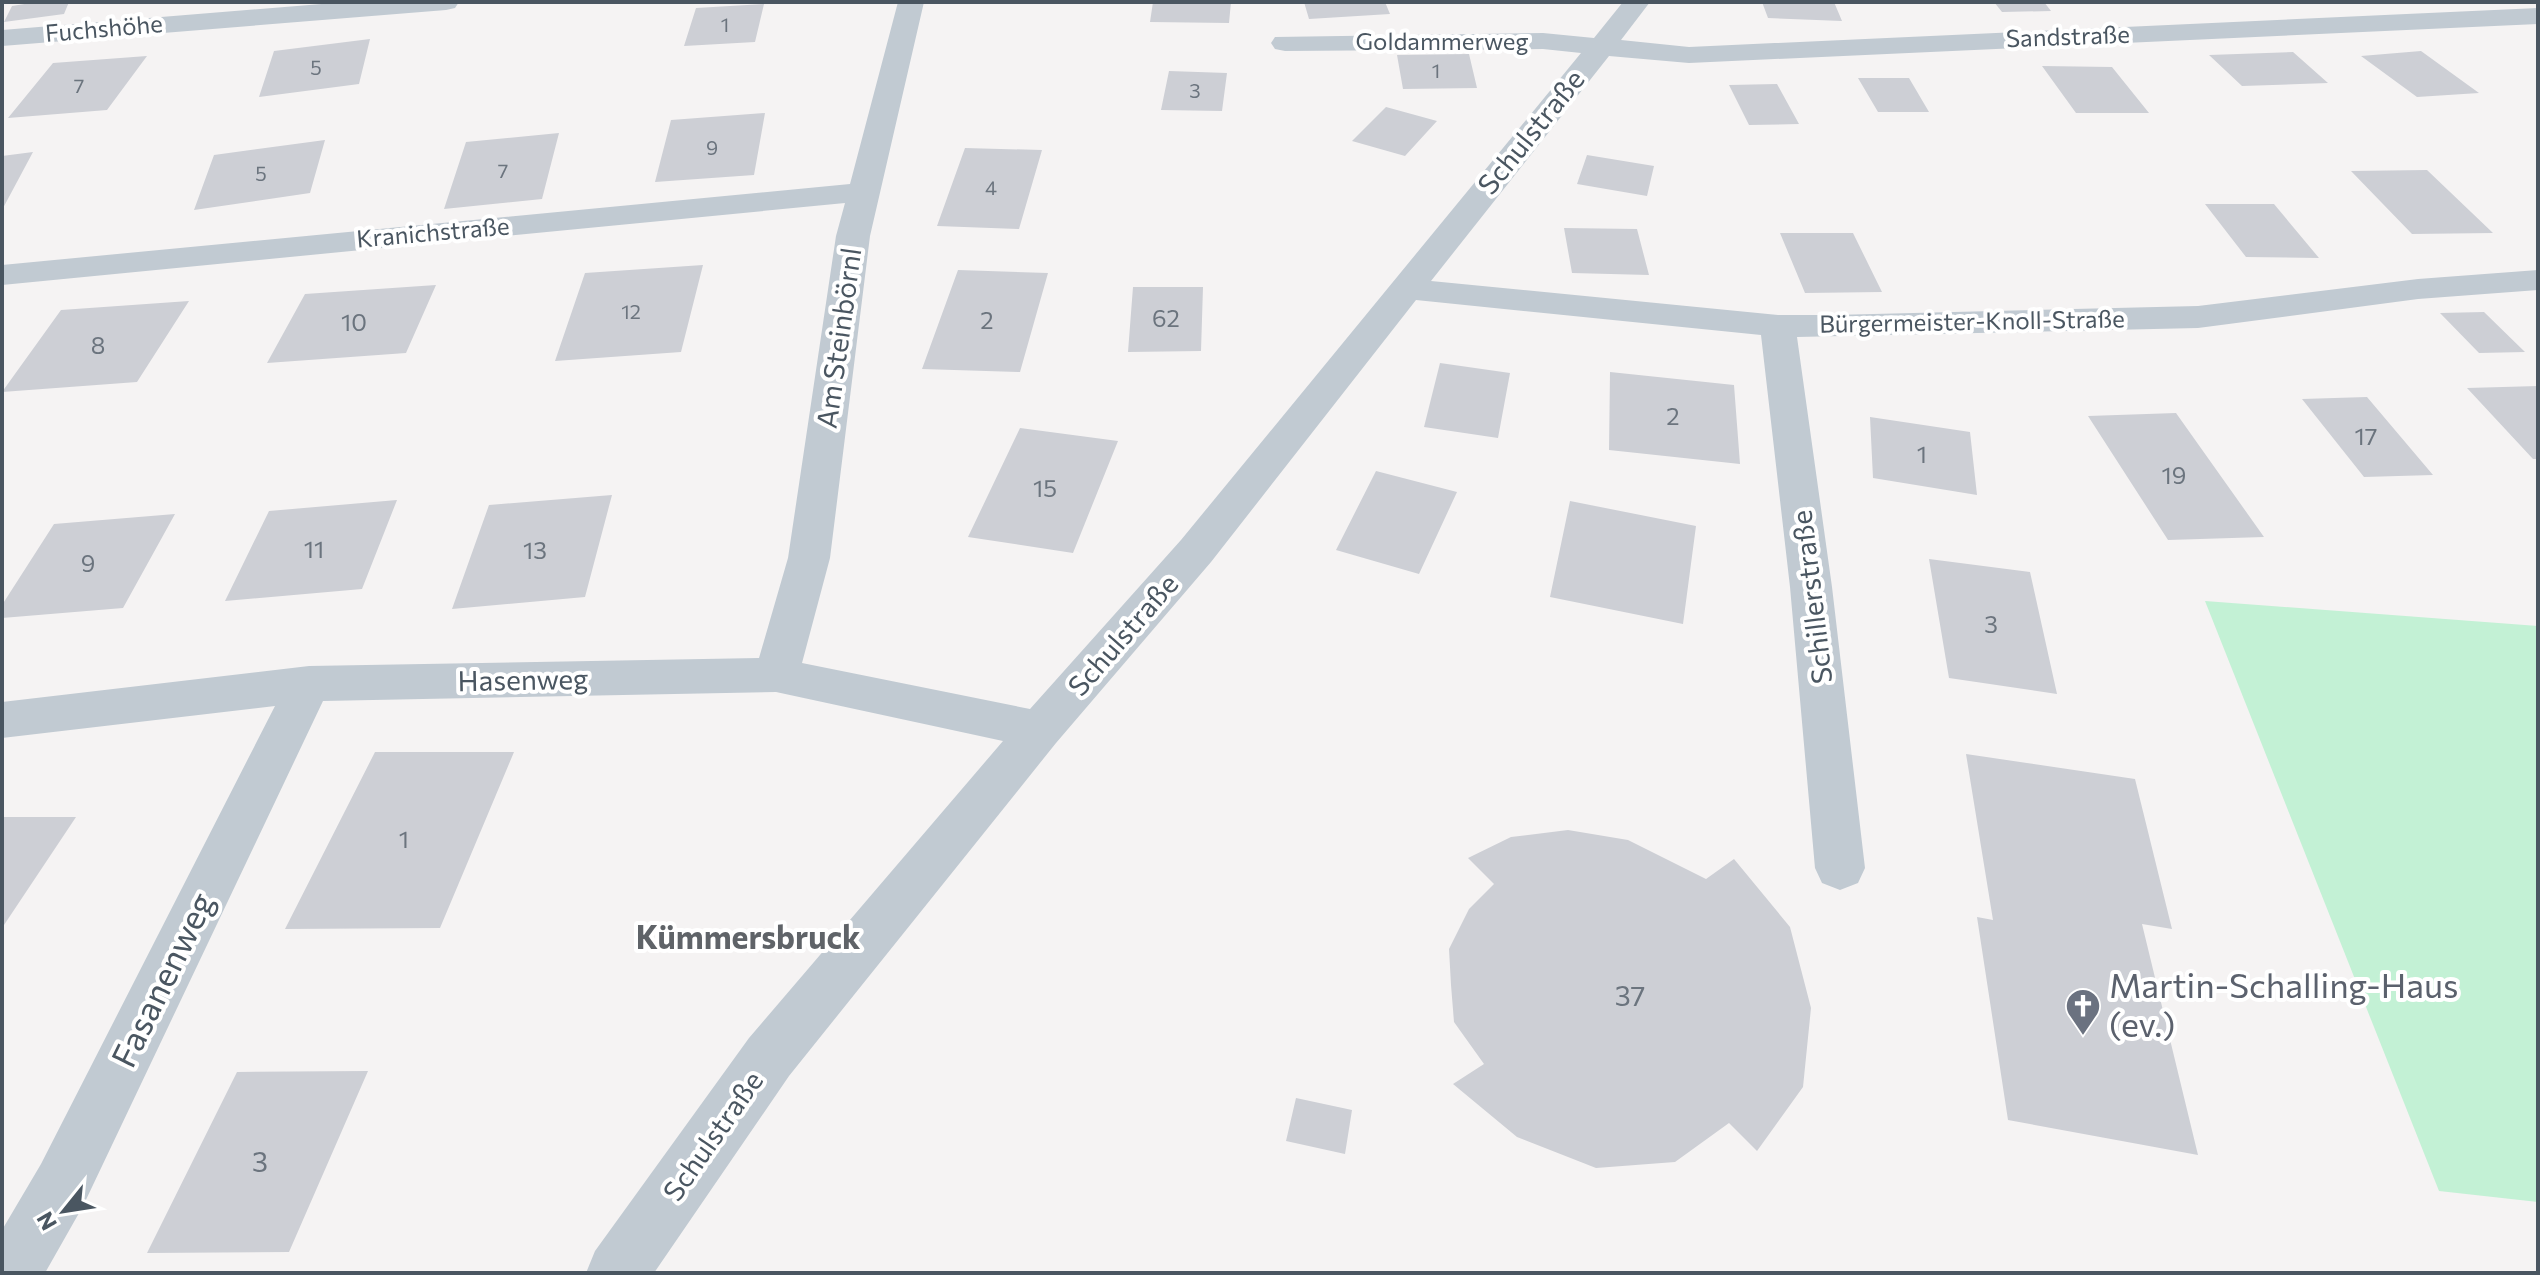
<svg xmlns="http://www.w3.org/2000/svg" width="2540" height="1275" viewBox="0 0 2540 1275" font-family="Commissioner,sans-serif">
	<rect width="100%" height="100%" fill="#f5f3f3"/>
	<path fill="#c3f1d5" d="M 2205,601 L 2538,626 L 2538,1202 L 2439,1191 Z"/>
	<path fill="#cdcfd5" d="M 37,2 L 69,2 L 64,14 L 4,22 L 12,6 Z
		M 1153,2 L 1231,2 L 1229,23 L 1150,22 Z
		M 1304,2 L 1385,2 L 1390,14 L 1309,19 Z
		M 1762,2 L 1834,2 L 1842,21 L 1768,18 Z
		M 1994,2 L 2044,2 L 2051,11 L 2002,12 Z
		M 764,4 L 755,42 L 684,46 L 696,8 Z
		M 370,39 L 359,84 L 259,97 L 274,51 Z
		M 2421,51 L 2479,93 L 2417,97 L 2361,56 Z
		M 2293,52 L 2328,83 L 2242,86 L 2209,55 Z
		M 1469,54 L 1477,88 L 1403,89 L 1397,55 Z
		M 147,56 L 107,110 L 8,118 L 53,63 Z
		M 2042,66 L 2112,67 L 2149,113 L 2076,113 Z
		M 1169,71 L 1227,73 L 1222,111 L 1161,110 Z
		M 1858,78 L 1909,78 L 1929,112 L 1878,112 Z
		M 1777,84 L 1799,124 L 1749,125 L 1729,85 Z
		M 1386,107 L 1437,121 L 1405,156 L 1352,141 Z
		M 765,113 L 754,175 L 655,182 L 671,120 Z
		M 559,133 L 542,199 L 444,209 L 466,142 Z
		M 325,140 L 310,193 L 194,210 L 214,155 Z
		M 965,148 L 1042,150 L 1019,229 L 937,226 Z
		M 33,152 L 2,210 L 2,156 Z
		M 1587,155 L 1654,166 L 1647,196 L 1577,184 Z
		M 2427,170 L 2493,233 L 2412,234 L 2351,171 Z
		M 2205,204 L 2274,204 L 2319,258 L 2246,257 Z
		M 1564,228 L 1637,229 L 1649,275 L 1572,273 Z
		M 1780,233 L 1853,233 L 1882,292 L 1805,293 Z
		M 703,265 L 681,352 L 555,361 L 585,273 Z
		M 958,270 L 1048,273 L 1020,372 L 922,369 Z
		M 436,285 L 406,353 L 267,363 L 305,294 Z
		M 1133,287 L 1203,287 L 1201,351 L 1128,352 Z
		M 189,301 L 137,382 L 2,392 L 61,310 Z
		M 2484,312 L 2525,352 L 2479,353 L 2440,313 Z
		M 1440,363 L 1510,373 L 1498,438 L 1424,427 Z
		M 1610,372 L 1734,385 L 1740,464 L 1609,450 Z
		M 2538,386 L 2538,459 L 2533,459 L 2467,388 Z
		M 2367,397 L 2433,475 L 2364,477 L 2302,399 Z
		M 2176,413 L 2264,537 L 2168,540 L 2088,416 Z
		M 1870,417 L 1970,432 L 1977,495 L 1873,478 Z
		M 1020,428 L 1118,441 L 1073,553 L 968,537 Z
		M 1376,471 L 1457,492 L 1419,574 L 1336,550 Z
		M 612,495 L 585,597 L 452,609 L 489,505 Z
		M 397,500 L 362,589 L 225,601 L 269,511 Z
		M 1570,501 L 1696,526 L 1683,624 L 1550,597 Z
		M 175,514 L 123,608 L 2,618 L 2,605 L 54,524 Z
		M 1929,559 L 2030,572 L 2057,694 L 1949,678 Z
		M 375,752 L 514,752 L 440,928 L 285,929 Z
		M 1966,754 L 2135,779 L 2172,929 L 2142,924 L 2198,1155 L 2008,1120 L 1977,917 L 1993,920 Z
		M 2,817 L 76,817 L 2,928 Z
		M 1568,830 L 1628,840 L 1706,879 L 1734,859 L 1790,927 L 1811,1008 L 1803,1087 L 1757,1151 L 1729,1123 L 1675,1162 L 1596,1168 L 1517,1137 L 1453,1084 L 1484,1064 L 1454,1022 L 1451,985 L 1449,949 L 1469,909 L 1494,884 L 1468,858 L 1511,837 Z
		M 368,1071 L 289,1252 L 147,1253 L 237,1072 Z
		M 1296,1098 L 1352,1110 L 1345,1154 L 1286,1141 Z"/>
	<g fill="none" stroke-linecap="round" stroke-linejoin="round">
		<path fill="#c1cad2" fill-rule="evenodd" d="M 346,2 L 459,2 L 455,8 L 446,10 L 2,46 L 2,30 Z
			M 898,2 L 924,2 L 870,236 L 830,558 L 802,663 L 1030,709 L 1181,540 L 1581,53 L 1543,49 L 1285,51 L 1275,49 L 1271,43 L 1275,37 L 1543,33 L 1594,38 L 1623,2 L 1650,2 L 1621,40 L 1689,47 L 2538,8 L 2538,24 L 1689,63 L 1609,56 L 1431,281 L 1778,315 L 1833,315 L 2198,306 L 2418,279 L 2538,270 L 2538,290 L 2418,299 L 2198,328 L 1797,337 L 1832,587 L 1865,868 L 1858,883 L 1840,890 L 1822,883 L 1815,868 L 1790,587 L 1761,335 L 1416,300 L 1211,562 L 1056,743 L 789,1076 L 654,1273 L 586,1273 L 595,1251 L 749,1038 L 1003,741 L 776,692 L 323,701 L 83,1206 L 45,1273 L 2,1273 L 2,1230 L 41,1164 L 275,706 L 2,738 L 2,702 L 309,666 L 759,658 L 788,558 L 836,236 L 845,203 L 2,285 L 2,265 L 850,184 Z"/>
	</g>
	<defs>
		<symbol id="church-pin" viewBox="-11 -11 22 30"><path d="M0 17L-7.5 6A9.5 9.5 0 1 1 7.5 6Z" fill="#6b7280" stroke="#fff"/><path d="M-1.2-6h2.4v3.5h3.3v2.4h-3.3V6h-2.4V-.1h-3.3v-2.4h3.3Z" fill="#fff"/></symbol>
	</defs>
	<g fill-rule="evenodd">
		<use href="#church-pin" x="2063" y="986" width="40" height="54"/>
	</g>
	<g text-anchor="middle" stroke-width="8" stroke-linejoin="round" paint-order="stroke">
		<g font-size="20" fill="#6b747e">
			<text x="725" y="32">1</text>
			<text x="316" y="75">5</text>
			<text x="1436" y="78">1</text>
			<text x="79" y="93">7</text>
			<text x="1195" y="98">3</text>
			<text x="712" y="155">9</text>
			<text x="503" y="178">7</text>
			<text x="261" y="181">5</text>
			<text x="991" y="195">4</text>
			<text x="631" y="319">12</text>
		</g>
		<g font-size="24" fill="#4a5661" stroke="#fff">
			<text transform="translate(104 29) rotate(-5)" y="8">Fuchshöhe</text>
			<text transform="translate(2068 37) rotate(-2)" y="8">Sandstraße</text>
			<text x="1442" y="50">Goldammerweg</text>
			<text transform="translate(433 233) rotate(-5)" y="8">Kranichstraße</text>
			<text transform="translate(1972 322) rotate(-1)" y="8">Bürgermeister-Knoll-Straße</text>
		</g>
		<g font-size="24" fill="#6b747e">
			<text x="1166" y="327">62</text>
			<text x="987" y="329">2</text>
			<text x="354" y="331">10</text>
			<text x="98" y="354">8</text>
			<text x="1673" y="425">2</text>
			<text x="2366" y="445">17</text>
			<text x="1922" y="463">1</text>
			<text x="2174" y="484">19</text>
			<text x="1045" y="497">15</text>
			<text x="314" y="558">11</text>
			<text x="535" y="559">13</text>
			<text x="88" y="572">9</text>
			<text x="1991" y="633">3</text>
			<text x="404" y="848">1</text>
		</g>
		<g font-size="28" fill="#4a5661" stroke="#fff">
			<text transform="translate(1531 132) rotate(-51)" y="10">Schulstraße</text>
			<text transform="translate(839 338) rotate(-82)" y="10">Am Steinbörnl</text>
			<text transform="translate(1812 597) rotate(-97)" y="10">Schillerstraße</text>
			<text transform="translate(1123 635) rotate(-49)" y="10">Schulstraße</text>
			<text transform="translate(523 680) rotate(-1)" y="10">Hasenweg</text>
			<text transform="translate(713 1136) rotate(-55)" y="10">Schulstraße</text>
		</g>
		<g font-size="28" fill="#6b747e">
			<text x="1630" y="1006">37</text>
			<text x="260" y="1172">3</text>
		</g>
		<g font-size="32" font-weight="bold" fill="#5f6368" stroke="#fff">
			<text x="748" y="949">Kümmersbruck</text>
		</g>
		<g font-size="34" fill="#4a5661" stroke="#fff">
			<text transform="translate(163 980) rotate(-64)" y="12">Fasanenweg</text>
		</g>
		<g font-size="34" fill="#5b616d" stroke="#fff" text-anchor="start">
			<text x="2109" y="998">Martin-Schalling-Haus<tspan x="2109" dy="39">(ev.)</tspan></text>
		</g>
	</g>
	<rect width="2540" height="1275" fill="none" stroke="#4a5661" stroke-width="8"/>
	<g transform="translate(64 1211) rotate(240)" stroke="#ffffff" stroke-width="6" paint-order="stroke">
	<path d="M0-6L14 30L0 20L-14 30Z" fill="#4a5661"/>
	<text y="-12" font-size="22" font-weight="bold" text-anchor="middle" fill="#4a5661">N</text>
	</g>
</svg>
